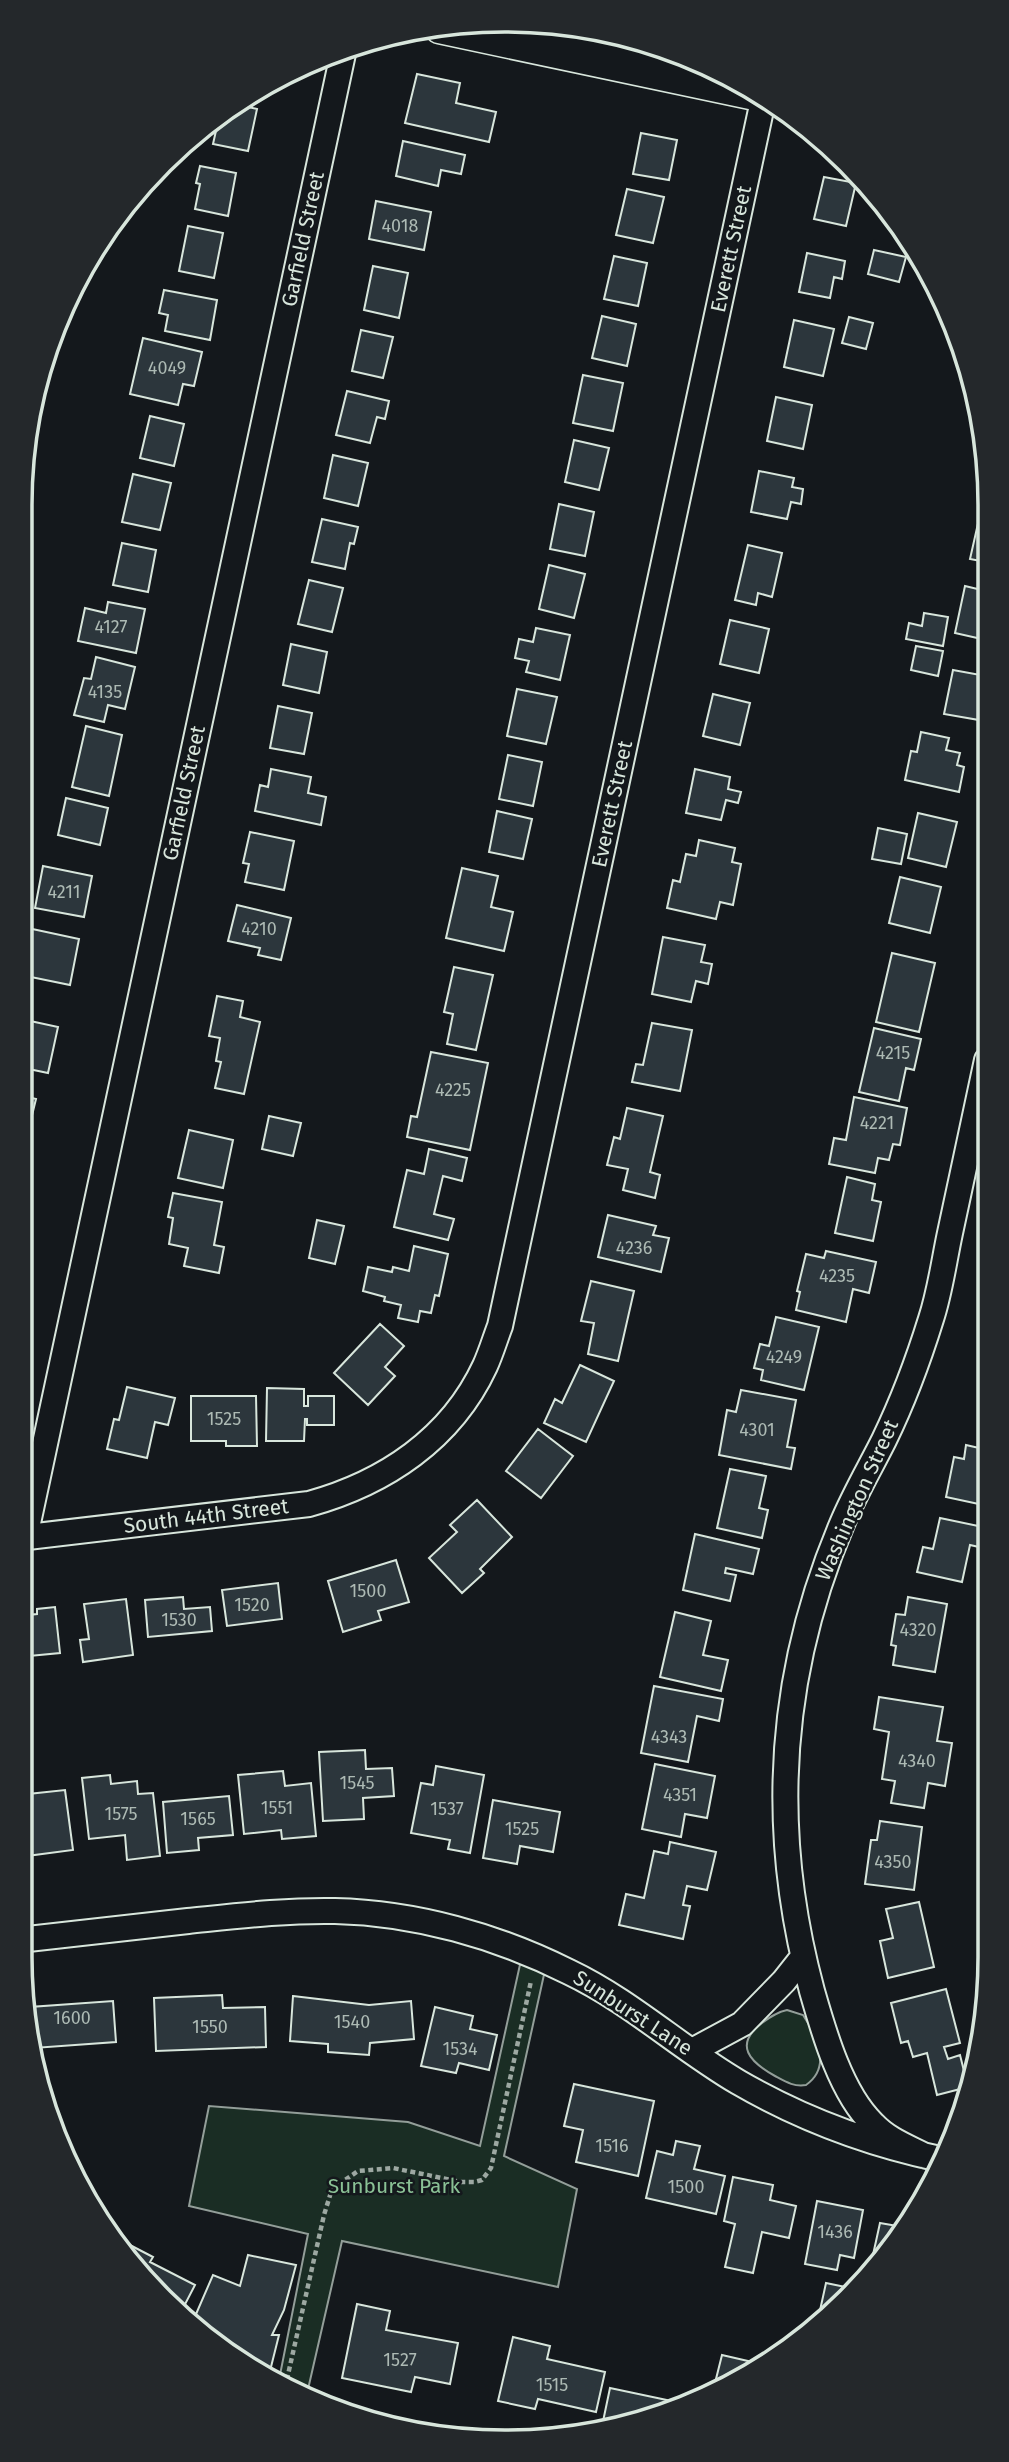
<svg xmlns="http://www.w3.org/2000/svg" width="1009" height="2462" viewBox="0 0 1009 2462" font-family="'Fira Sans',sans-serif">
	<rect width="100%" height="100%" fill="#14181c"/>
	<path fill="#1a2d24" stroke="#939e99" stroke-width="2" d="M 523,1951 L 547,1961 L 504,2156 L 577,2189 L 558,2287 L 342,2241 L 306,2398 L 278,2385 L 308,2234 L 189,2206 L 209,2106 L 408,2122 L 480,2146 Z
		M 787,2010 L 803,2015 C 817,2036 832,2067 806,2085 C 794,2087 786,2082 775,2076 C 750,2062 733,2045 762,2023 C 770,2017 777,2012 787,2010 Z"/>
	<path fill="#2c363c" stroke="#d8e6dc" stroke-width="2" d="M 417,74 L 460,83 L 456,103 L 496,112 L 489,142 L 405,123 Z
		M 265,85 L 263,96 L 252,93 Z
		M 234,104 L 257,109 L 248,151 L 213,144 L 220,113 Z
		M 641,133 L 677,140 L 669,180 L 633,174 Z
		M 403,141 L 465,155 L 461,174 L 441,170 L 438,186 L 396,176 Z
		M 200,166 L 236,173 L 228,216 L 195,209 L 200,184 L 196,183 Z
		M 824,177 L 856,183 L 846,226 L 814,219 Z
		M 627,189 L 664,197 L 653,243 L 616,235 Z
		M 376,201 L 431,212 L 424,250 L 369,239 Z
		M 188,226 L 223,233 L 214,278 L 179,271 Z
		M 874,250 L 906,257 L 899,282 L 868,274 Z
		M 807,253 L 845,261 L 842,279 L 834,277 L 830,298 L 799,292 Z
		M 614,256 L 647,263 L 638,306 L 604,299 Z
		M 373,266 L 408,273 L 399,318 L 364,310 Z
		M 164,290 L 217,300 L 210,340 L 165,331 L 168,315 L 159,313 Z
		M 602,316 L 636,324 L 627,366 L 592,358 Z
		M 849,317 L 873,323 L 866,349 L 842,343 Z
		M 794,320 L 834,329 L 823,376 L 784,367 Z
		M 361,330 L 393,337 L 383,378 L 352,371 Z
		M 143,338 L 202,352 L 194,386 L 183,384 L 178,405 L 130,394 Z
		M 583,375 L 623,383 L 613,431 L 573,423 Z
		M 347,391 L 389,401 L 385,419 L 377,417 L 370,443 L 336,435 Z
		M 776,397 L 812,405 L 803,449 L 767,441 Z
		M 150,416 L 184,424 L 174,466 L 140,458 Z
		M 574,440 L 609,448 L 599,490 L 565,482 Z
		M 333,455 L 368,463 L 358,506 L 324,498 Z
		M 759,471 L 794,478 L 792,487 L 803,489 L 801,504 L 791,502 L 787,519 L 751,512 Z
		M 133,474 L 171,483 L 160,530 L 122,522 Z
		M 559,504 L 594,512 L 585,556 L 550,549 Z
		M 322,519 L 358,527 L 354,544 L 350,543 L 345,569 L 312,562 Z
		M 979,519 L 986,520 L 986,562 L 970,559 Z
		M 122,543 L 156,550 L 148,592 L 113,585 Z
		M 748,545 L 782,553 L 772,597 L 758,593 L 756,605 L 735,600 Z
		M 549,565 L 585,574 L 574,618 L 539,609 Z
		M 309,580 L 343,588 L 332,632 L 298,624 Z
		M 965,586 L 986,591 L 986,640 L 955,633 Z
		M 108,602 L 145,609 L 136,653 L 78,641 L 85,608 L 106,613 Z
		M 924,613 L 948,617 L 943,646 L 906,639 L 909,623 L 922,626 Z
		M 730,620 L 769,629 L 759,673 L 720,664 Z
		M 536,628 L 570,635 L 560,680 L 526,672 L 529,661 L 515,658 L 519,639 L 533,642 Z
		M 291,644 L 327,652 L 319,693 L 283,685 Z
		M 916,646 L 943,651 L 938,676 L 911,670 Z
		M 96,657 L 135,667 L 125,709 L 108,705 L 104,722 L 74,715 L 84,678 L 91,679 Z
		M 953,670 L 986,676 L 979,720 L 944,714 Z
		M 517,689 L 557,697 L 546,744 L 507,736 Z
		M 713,694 L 750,703 L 740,745 L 703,736 Z
		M 278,706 L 312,713 L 304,754 L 270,748 Z
		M 86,726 L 122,735 L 109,796 L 72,787 Z
		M 921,732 L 949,738 L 946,750 L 960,753 L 957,765 L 964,767 L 959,792 L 905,780 L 911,751 L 917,752 Z
		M 508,755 L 542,762 L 533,806 L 499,799 Z
		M 271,769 L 311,777 L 308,793 L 326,797 L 321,825 L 255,811 L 260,785 L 268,787 Z
		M 695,769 L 730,777 L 728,789 L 741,792 L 738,803 L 726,800 L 721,820 L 686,813 Z
		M 66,798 L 108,808 L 100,845 L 58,835 Z
		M 497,811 L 532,819 L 523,859 L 489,852 Z
		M 918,813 L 957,822 L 946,867 L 908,858 Z
		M 878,828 L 907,834 L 901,864 L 872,859 Z
		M 250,832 L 294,841 L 284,890 L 245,882 L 249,864 L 243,863 Z
		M 699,840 L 735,848 L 732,862 L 741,864 L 733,905 L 720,902 L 716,919 L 667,908 L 673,880 L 680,882 L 686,854 L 696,856 Z
		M 43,866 L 92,876 L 84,917 L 35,908 Z
		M 462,868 L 498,876 L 491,907 L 513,912 L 504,951 L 446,938 Z
		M 900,877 L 941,887 L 930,933 L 889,923 Z
		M 237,905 L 291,918 L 281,960 L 258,955 L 260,948 L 228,941 Z
		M 23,927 L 79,939 L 70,985 L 26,976 L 30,956 L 19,954 Z
		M 663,937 L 705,945 L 701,962 L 712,964 L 708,984 L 696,981 L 691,1002 L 652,994 Z
		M 892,953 L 935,963 L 919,1032 L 876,1022 Z
		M 454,967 L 493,975 L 476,1050 L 447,1044 L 453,1014 L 444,1012 Z
		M 217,996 L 243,1001 L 240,1017 L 260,1022 L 244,1094 L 215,1088 L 221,1062 L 216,1061 L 220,1038 L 209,1036 Z
		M 21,1019 L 58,1027 L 48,1073 L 19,1067 Z
		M 652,1023 L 692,1030 L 680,1091 L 632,1082 L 636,1064 L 643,1065 Z
		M 874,1028 L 921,1039 L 914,1070 L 906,1068 L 899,1101 L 859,1092 Z
		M 431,1052 L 488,1063 L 470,1150 L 407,1137 L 411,1116 L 417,1117 Z
		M 19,1095 L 36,1099 L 24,1148 L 19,1146 Z
		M 854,1097 L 907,1108 L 900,1145 L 893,1144 L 889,1160 L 878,1158 L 875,1173 L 829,1164 L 834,1138 L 846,1140 Z
		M 627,1108 L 663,1116 L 650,1172 L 660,1175 L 655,1198 L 623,1190 L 628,1169 L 607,1165 L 614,1137 L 620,1139 Z
		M 269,1116 L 301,1123 L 293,1156 L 262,1149 Z
		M 189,1130 L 233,1140 L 223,1188 L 178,1178 Z
		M 429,1149 L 467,1158 L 462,1181 L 443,1176 L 434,1214 L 454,1219 L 448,1240 L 394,1227 L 407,1170 L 424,1174 Z
		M 847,1177 L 875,1184 L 872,1200 L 881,1202 L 873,1241 L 835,1233 Z
		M 173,1193 L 222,1202 L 214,1245 L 224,1247 L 219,1273 L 184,1266 L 188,1248 L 169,1244 L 173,1218 L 168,1217 Z
		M 608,1215 L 656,1226 L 653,1235 L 669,1238 L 661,1272 L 598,1257 Z
		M 317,1220 L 344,1226 L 335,1264 L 309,1258 Z
		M 414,1246 L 448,1254 L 439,1296 L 435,1295 L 431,1313 L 420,1311 L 418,1322 L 398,1318 L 401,1305 L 384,1301 L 385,1297 L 363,1291 L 368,1267 L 392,1272 L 393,1267 L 409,1271 Z
		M 826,1251 L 876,1262 L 869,1293 L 853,1289 L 846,1322 L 796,1310 L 800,1292 L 797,1291 L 806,1254 L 824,1258 Z
		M 591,1281 L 634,1291 L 618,1361 L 588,1354 L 594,1323 L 581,1321 Z
		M 776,1317 L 819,1327 L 804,1390 L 761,1380 L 763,1370 L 754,1368 L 760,1344 L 769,1346 Z
		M 380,1324 L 404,1346 L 385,1367 L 395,1376 L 368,1405 L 334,1373 Z
		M 580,1365 L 614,1381 L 586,1442 L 544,1423 L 555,1399 L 562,1403 Z
		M 988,1385 L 988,1431 L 979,1428 Z
		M 127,1387 L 175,1398 L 168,1425 L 155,1422 L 147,1458 L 107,1449 L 114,1419 L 119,1420 Z
		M 267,1388 L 304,1389 L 304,1406 L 308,1406 L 308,1396 L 334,1396 L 334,1425 L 307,1425 L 307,1419 L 305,1419 L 304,1441 L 266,1441 Z
		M 741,1390 L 796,1400 L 787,1447 L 795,1448 L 791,1469 L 719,1455 L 727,1410 L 736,1412 Z
		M 191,1396 L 256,1396 L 257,1446 L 226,1446 L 226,1441 L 191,1441 Z
		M 538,1429 L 573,1456 L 541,1498 L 506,1471 Z
		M 966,1445 L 988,1450 L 988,1506 L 946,1497 L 954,1457 L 964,1459 Z
		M 730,1469 L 766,1476 L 759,1508 L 768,1510 L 762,1538 L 717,1528 Z
		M 477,1500 L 512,1537 L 480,1569 L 484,1573 L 462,1593 L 429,1558 L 457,1532 L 450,1525 Z
		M 940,1518 L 983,1527 L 979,1547 L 970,1545 L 962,1582 L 917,1572 L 923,1547 L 933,1549 Z
		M 695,1534 L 759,1549 L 753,1574 L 726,1568 L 725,1573 L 736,1575 L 730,1601 L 683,1590 Z
		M 396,1560 L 409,1602 L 378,1611 L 381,1620 L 343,1632 L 328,1581 Z
		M 278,1583 L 282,1619 L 227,1626 L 222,1590 Z
		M 183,1597 L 184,1609 L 210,1607 L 212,1631 L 148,1637 L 145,1600 Z
		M 908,1597 L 947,1604 L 935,1672 L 893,1665 L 896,1646 L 891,1645 L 896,1614 L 905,1615 Z
		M 126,1599 L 133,1655 L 83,1662 L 80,1640 L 89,1639 L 84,1604 Z
		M 55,1607 L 60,1653 L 19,1657 L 19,1616 L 37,1614 L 37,1609 Z
		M 675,1612 L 711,1621 L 703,1655 L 728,1660 L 721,1691 L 660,1677 Z
		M 654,1686 L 723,1699 L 719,1721 L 697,1716 L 688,1762 L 641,1753 Z
		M 879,1697 L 943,1707 L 937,1741 L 952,1743 L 945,1786 L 928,1783 L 924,1808 L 891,1803 L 895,1781 L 882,1779 L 889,1732 L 874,1729 Z
		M 365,1750 L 366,1769 L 392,1768 L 394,1796 L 363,1798 L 364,1819 L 323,1821 L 319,1752 Z
		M 655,1764 L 715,1776 L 707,1818 L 685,1814 L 681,1837 L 642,1829 Z
		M 436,1766 L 484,1775 L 470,1853 L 448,1849 L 450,1840 L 411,1833 L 421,1783 L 433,1785 Z
		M 283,1771 L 285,1786 L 311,1783 L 316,1836 L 282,1839 L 281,1830 L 244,1834 L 238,1775 Z
		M 110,1775 L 111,1784 L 137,1781 L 138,1794 L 153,1793 L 160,1856 L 127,1860 L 125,1835 L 89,1839 L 82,1778 Z
		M 65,1790 L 73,1850 L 19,1857 L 19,1795 Z
		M 229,1796 L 233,1835 L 198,1838 L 199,1850 L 167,1853 L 163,1802 Z
		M 493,1800 L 560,1812 L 553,1852 L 520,1846 L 517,1864 L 483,1858 Z
		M 880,1821 L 922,1827 L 914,1890 L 865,1884 L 871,1840 L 877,1840 Z
		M 670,1842 L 716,1852 L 707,1890 L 687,1886 L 683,1905 L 690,1906 L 683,1939 L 619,1925 L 626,1894 L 644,1898 L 654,1851 L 668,1854 Z
		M 919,1902 L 934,1967 L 888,1978 L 880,1941 L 893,1938 L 886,1909 Z
		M 946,1989 L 960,2043 L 944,2047 L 948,2059 L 960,2055 L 968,2087 L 937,2095 L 927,2053 L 913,2057 L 908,2041 L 901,2043 L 891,2003 Z
		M 222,1995 L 223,2008 L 265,2007 L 266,2047 L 156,2051 L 154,1998 Z
		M 293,1996 L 369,2005 L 411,2001 L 414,2039 L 370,2043 L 369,2055 L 328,2052 L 328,2044 L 290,2041 Z
		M 113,2001 L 116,2042 L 34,2048 L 30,2007 Z
		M 435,2007 L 473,2016 L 470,2029 L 497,2035 L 489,2070 L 459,2063 L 456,2073 L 421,2066 Z
		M 574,2084 L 654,2101 L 638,2176 L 576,2162 L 583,2130 L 564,2126 Z
		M 676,2141 L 700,2146 L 694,2169 L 725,2176 L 716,2214 L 646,2198 L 657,2151 L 673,2155 Z
		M 733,2177 L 773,2185 L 770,2200 L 796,2206 L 789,2238 L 762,2232 L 753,2273 L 725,2267 L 735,2224 L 724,2221 Z
		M 79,2190 L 100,2207 L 94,2214 L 84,2200 Z
		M 817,2201 L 863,2210 L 854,2258 L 840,2255 L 837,2270 L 805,2264 Z
		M 880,2223 L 903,2227 L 889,2253 L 878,2265 L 871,2264 Z
		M 128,2244 L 153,2257 L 150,2262 L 195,2285 L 181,2312 L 139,2277 L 123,2254 Z
		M 248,2255 L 296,2265 L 284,2310 L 272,2335 L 279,2335 L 270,2371 L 245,2364 L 237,2357 L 239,2353 L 226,2348 L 193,2321 L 213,2275 L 240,2286 Z
		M 826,2283 L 855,2289 L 829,2317 L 819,2315 Z
		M 357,2304 L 390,2311 L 386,2330 L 458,2343 L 450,2384 L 415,2377 L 411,2392 L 342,2378 Z
		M 513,2337 L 550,2346 L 547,2359 L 605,2372 L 596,2412 L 538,2399 L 535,2409 L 498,2401 Z
		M 722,2355 L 761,2364 L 760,2368 L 747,2378 L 713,2391 Z
		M 610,2388 L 681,2403 L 601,2431 Z"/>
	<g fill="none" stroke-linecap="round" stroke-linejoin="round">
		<defs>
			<path id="minor" d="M 25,1537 L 344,49
				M 19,1538 L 309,1504 C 385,1483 451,1439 485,1366 C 491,1353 495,1339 500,1326 L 764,96
				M 19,1940 C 75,1934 132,1927 188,1921 C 237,1916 286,1910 335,1911 C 416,1913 497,1936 569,1972 C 630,2001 680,2048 738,2082 C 800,2118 869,2144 940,2159
				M 692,2051 L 742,2024 L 784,1981 L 803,1957
				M 923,2155 C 905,2146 887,2139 873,2124 C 841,2093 824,2033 812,1991 C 769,1832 777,1677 842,1524 C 854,1495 870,1468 884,1440 C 903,1401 918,1361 931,1319 C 940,1292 944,1261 950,1233 C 962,1175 975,1118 987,1060"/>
			<path id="secondary" d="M 441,26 L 757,93"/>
		</defs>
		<use href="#minor" stroke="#d8e6dc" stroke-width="28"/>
		<use href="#secondary" stroke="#d8e6dc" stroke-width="38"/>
		<path stroke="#9da8a2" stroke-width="4.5" stroke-dasharray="5 3.5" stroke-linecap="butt" d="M 285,2388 L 324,2215 L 332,2189 L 358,2171 L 393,2168 L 461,2182 L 474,2182 L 482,2180 L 491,2168 L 531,1981"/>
		<use href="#minor" stroke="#14181c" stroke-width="24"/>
		<use href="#secondary" stroke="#14181c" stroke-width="35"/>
	</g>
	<g text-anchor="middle" stroke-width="5" stroke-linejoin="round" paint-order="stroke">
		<g font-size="18" fill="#adbab4">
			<text x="400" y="232">4018</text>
			<text x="167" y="374">4049</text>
			<text x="111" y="633">4127</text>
			<text x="105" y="698">4135</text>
			<text x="64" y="898">4211</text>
			<text x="259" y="935">4210</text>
			<text x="893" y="1059">4215</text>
			<text x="453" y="1096">4225</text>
			<text x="877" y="1129">4221</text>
			<text x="634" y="1254">4236</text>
			<text x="837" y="1282">4235</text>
			<text x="784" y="1363">4249</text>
			<text x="224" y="1425">1525</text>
			<text x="757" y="1436">4301</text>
			<text x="368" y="1597">1500</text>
			<text x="252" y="1611">1520</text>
			<text x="179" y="1626">1530</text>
			<text x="918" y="1636">4320</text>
			<text x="669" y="1743">4343</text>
			<text x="917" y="1767">4340</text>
			<text x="357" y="1789">1545</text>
			<text x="680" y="1801">4351</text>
			<text x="277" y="1814">1551</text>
			<text x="447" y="1815">1537</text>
			<text x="121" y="1820">1575</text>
			<text x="198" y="1825">1565</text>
			<text x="522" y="1835">1525</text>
			<text x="893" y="1868">4350</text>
			<text x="72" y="2024">1600</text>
			<text x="352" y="2028">1540</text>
			<text x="210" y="2033">1550</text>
			<text x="460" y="2055">1534</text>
			<text x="612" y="2152">1516</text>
			<text x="686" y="2193">1500</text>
			<text x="835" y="2238">1436</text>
			<text x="400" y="2366">1527</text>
			<text x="552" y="2391">1515</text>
		</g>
		<g font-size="21" fill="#d8e6dc" stroke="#14181c">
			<text transform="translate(303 239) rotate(-78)" y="7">Garfield Street</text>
			<text transform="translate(731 249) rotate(-78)" y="7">Everett Street</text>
			<text transform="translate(184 793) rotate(-78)" y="7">Garfield Street</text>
			<text transform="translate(612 804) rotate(-78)" y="7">Everett Street</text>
			<text transform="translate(857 1500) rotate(-66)" y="7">Washington Street</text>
			<text transform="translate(206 1516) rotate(-7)" y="7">South 44th Street</text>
			<text transform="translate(633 2013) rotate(33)" y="7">Sunburst Lane</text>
		</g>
		<g font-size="21" fill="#8ac095" stroke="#14181c">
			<text x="394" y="2193">Sunburst Park</text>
		</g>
	</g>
	<path d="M0 0H1009V2462H0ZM505 32H505A473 473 0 0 1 978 505V1957A473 473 0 0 1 505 2430H505A473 473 0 0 1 32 1957V505A473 473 0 0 1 505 32Z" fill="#24282b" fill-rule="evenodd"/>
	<path fill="none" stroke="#d8e6dc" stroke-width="3.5" d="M505 32H505A473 473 0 0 1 978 505V1957A473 473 0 0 1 505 2430H505A473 473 0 0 1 32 1957V505A473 473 0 0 1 505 32Z"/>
</svg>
